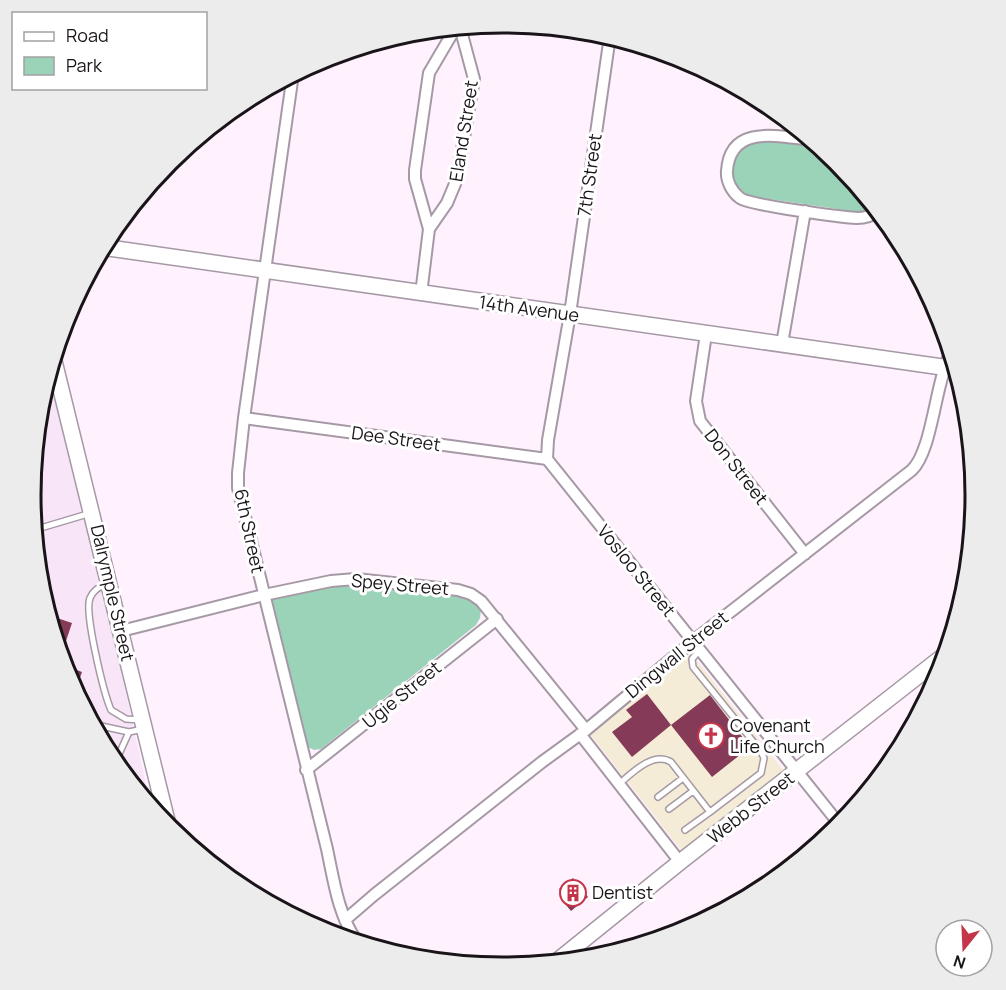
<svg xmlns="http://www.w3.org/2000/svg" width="1006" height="990" viewBox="0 0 1006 990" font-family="Manrope,sans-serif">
	<rect width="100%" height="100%" fill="#fff1fe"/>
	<path fill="#f4ecd6" d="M 691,653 L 784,771 L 682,851 L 589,733 Z"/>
	<path fill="#f9e5f8" d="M 48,374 L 92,539 L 151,807 L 110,757 L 66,676 L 40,587 L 31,495 L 40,402 Z"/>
	<path fill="#9bd3b8" d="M 764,139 L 819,146 L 837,161 L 874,205 L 870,209 L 858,212 L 748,196 C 721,182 730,164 741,143 Z
		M 344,582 L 454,595 L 473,599 L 481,610 L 480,618 L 476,625 L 321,749 L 314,750 L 304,745 L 271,601 L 274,597 Z"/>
	<path fill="#853b57" d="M 48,615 L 72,623 L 65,644 L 56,641 Z
		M 63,665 L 82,672 L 75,692 L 66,675 Z
		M 647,694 L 671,725 L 632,757 L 612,732 L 632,717 L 626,710 Z
		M 710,695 L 750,747 L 712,777 L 671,725 Z
		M 573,878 L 588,897 L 571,911 L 561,899 L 564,896 L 559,889 Z"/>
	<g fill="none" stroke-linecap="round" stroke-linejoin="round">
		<defs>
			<path id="lane" d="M 34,530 L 91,513
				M 107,583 C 100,587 93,590 90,598 C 84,613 104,694 111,710 L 126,719 L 140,720
				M 92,724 L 129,732 L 143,729
				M 115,763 L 129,732
				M 619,784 C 632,773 653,751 671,762 L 710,812 L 761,773 L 764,758 L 760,750 L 693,667 L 692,659 L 700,650
				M 658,797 L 683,778
				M 669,809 L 693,791
				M 685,830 L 710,812"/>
			<path id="street" d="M 610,36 L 570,314 L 548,440 L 547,459 L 840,825
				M 293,74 L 244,418 L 238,473 L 238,488 L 327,849 C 334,882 338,914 357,942
				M 812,140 C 780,137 730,123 727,171 C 726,181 732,192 740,198 C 749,205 841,217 857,218 C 865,218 872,216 879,211
				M 429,229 L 447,203 L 457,179 L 474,79 L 460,27
				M 421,294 L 429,229 L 415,179 L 415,170 L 429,73 L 456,27
				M 706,334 L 696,401 L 700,421 L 805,554
				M 782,344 L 805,211
				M 244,418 L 547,459
				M 121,631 L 264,595 L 331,581 L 356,579 L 458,590 L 471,594 L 481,601 L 586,730
				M 580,734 L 680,862
				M 306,770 L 497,619
				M 345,920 L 374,895 L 542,762 L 586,730 L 693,641 L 912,470 C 933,449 935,382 951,352"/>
			<path id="secondary" d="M 102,247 L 956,369
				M 53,357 L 169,829
				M 556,962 L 680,862 L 946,654"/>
		</defs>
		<use href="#lane" stroke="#a699a6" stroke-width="8"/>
		<use href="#street" stroke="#a699a6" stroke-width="14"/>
		<use href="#secondary" stroke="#a699a6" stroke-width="18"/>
		<use href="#lane" stroke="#fff" stroke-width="5"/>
		<use href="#street" stroke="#fff" stroke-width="10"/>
		<use href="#secondary" stroke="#fff" stroke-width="15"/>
	</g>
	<defs>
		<symbol id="church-ring" viewBox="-11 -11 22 22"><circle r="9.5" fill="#fff" stroke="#c53549" stroke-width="1.5"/><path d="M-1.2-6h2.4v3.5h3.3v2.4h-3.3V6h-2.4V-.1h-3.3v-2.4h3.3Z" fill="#c53549"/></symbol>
		<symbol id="building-ring" viewBox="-11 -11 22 22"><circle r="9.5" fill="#fff" stroke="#c53549" stroke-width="1.5"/><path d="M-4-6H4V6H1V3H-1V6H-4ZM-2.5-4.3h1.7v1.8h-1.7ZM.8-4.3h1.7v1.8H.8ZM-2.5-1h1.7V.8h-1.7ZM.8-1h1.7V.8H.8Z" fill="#c53549"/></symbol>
	</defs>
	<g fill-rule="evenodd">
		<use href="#church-ring" x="696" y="721" width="30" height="30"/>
		<use href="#building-ring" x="558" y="878" width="30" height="30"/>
	</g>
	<g text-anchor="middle" stroke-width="6" stroke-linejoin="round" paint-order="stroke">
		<g font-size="18" fill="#191418" stroke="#fff">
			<text transform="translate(464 131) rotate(-81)" y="6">Eland Street</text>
			<text transform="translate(590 175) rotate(-82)" y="6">7th Street</text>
			<text transform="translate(529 309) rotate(8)" y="6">14th Avenue</text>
			<text transform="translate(396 439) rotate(8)" y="6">Dee Street</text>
			<text transform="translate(736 467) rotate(52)" y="6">Don Street</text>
			<text transform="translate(249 531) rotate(78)" y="6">6th Street</text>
			<text transform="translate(636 571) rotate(51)" y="6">Vosloo Street</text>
			<text transform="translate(400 585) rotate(5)" y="6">Spey Street</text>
			<text transform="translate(112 593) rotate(77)" y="6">Dalrymple Street</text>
			<text transform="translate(677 655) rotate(-39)" y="6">Dingwall Street</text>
			<text transform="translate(402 695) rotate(-39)" y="6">Ugie Street</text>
			<text transform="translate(751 808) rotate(-38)" y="6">Webb Street</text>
		</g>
		<g font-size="18" fill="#191418" stroke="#fff" text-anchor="start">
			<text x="730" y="732">Covenant<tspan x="730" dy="21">Life Church</tspan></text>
			<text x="592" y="899">Dentist</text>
		</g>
	</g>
	<path d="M0 0H1006V990H0ZM41 495a462 462 0 1 1 924 0a462 462 0 1 1-924 0Z" fill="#edeced" fill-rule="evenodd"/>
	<path fill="none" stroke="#191418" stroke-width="3" d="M41 495a462 462 0 1 1 924 0a462 462 0 1 1-924 0Z"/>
	<rect x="12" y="12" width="195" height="78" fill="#ffffff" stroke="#a3a1a3" stroke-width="1.5"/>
	<rect x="24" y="32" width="30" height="9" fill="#ffffff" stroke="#a3a1a3" stroke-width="1.5"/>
	<text x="66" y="42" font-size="18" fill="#191418">Road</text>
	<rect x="24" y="57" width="30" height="18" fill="#9bd3b8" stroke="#a3a1a3" stroke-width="1.5"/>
	<text x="66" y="72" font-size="18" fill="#191418">Park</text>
	<g transform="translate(964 948) rotate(198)"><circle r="28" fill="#ffffff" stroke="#a3a1a3" stroke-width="1.5"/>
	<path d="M0-4.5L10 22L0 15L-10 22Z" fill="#c53549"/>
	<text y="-9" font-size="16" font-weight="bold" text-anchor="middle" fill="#191418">N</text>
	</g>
</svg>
